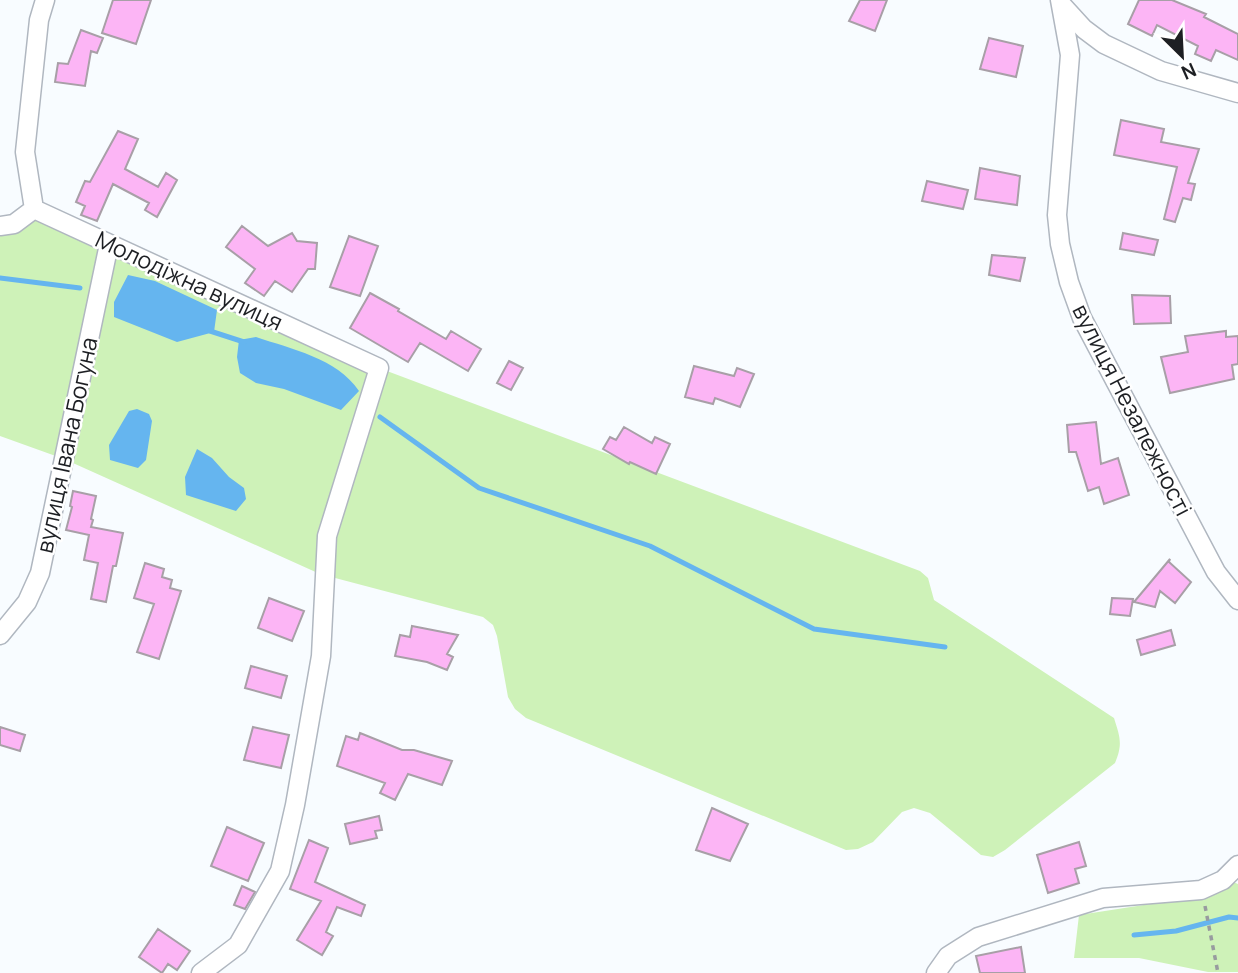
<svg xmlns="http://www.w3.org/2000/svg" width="1238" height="973" viewBox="0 0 1238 973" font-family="Manrope,sans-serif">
	<rect width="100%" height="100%" fill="#f8fcff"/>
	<path fill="#cef2b8" d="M 34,209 L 379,368 L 920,571 L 928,578 L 934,600 L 1114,718 C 1120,737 1123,744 1115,763 L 1005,850 L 993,857 L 981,855 L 930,813 L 914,808 L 902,812 L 873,842 L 858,849 L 846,850 L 526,718 L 515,709 L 508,697 L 497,636 L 493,625 L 483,617 L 320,574 L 64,459 L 0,436 L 0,226 Z
		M 1213,874 L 1238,884 L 1238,972 L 1208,972 L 1139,958 L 1074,958 L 1079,915 L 1176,900 Z"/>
	<path fill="#65b5ef" d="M 128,275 L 155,281 L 217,310 L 214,332 L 177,342 L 114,317 L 114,302 Z
		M 256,337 C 291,349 337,358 359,391 L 341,410 L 284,389 L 256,383 L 240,373 L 237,357 L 239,340 Z
		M 137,409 L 149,414 L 152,421 L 146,460 L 138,468 L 110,460 L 109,445 L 129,411 Z
		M 197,449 L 212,458 L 229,477 L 244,488 L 246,499 L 236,511 L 186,495 L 185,477 Z"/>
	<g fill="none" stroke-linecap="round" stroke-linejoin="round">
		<path stroke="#65b5ef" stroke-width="5" d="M 0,278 L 80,288
			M 210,331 L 244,342
			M 380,417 L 479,488 L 650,546 L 814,629 L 945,647
			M 1134,935 L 1176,931 L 1229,917 L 1238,918"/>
	</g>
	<path fill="#fcb5f5" stroke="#a89fa7" stroke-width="2" d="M 113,0 L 151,0 L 136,44 L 102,33 Z
		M 860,0 L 887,0 L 875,31 L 849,21 Z
		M 1139,0 L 1172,0 L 1206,14 L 1204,17 L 1238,34 L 1238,60 L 1216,50 L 1211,61 L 1195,54 L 1198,46 L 1157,25 L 1152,36 L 1128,24 Z
		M 81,30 L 103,38 L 97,53 L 91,51 L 85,86 L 55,82 L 58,63 L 68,64 Z
		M 989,38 L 1023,46 L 1016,77 L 980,69 Z
		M 1121,120 L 1164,129 L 1161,142 L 1199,149 L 1188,183 L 1195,184 L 1191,200 L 1183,198 L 1175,222 L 1164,219 L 1177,167 L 1114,155 Z
		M 118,131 L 138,139 L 125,169 L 158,187 L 166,173 L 177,180 L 157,217 L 145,210 L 149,203 L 113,184 L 97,221 L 81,215 L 85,206 L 76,202 L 85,181 L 90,182 Z
		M 980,168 L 1020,176 L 1017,205 L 975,199 Z
		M 927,181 L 968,190 L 963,209 L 922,201 Z
		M 242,226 L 268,246 L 292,233 L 297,241 L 317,243 L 315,269 L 308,269 L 292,292 L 275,281 L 264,296 L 245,283 L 255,269 L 226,247 Z
		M 1123,233 L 1158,240 L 1154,255 L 1120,249 Z
		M 349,236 L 378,246 L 360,296 L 330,287 Z
		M 992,255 L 1025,258 L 1020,281 L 989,275 Z
		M 370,293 L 399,309 L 398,311 L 446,339 L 451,331 L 481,349 L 468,371 L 420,343 L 408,362 L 350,328 Z
		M 1132,295 L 1170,296 L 1171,323 L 1134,324 Z
		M 1226,331 L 1226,337 L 1238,336 L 1238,364 L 1232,365 L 1234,379 L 1170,393 L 1161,357 L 1188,352 L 1185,336 Z
		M 509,361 L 523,368 L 511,390 L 497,383 Z
		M 694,366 L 734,376 L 737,368 L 754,374 L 740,407 L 715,398 L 713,404 L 685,397 Z
		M 1096,422 L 1101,464 L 1118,458 L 1129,495 L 1104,504 L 1099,487 L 1088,491 L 1076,452 L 1069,452 L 1067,425 Z
		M 624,427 L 652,443 L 655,437 L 670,444 L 656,474 L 630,462 L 629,464 L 603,449 L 610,437 L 616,440 Z
		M 73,491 L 96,496 L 91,519 L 93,520 L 91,527 L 123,533 L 116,566 L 113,566 L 106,602 L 91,599 L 98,563 L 84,560 L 89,535 L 66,530 L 72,507 L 70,506 Z
		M 1170,559 L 1169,562 L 1191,582 L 1175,603 L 1160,591 L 1155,607 L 1134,602 Z
		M 145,563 L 164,569 L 162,577 L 172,580 L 170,588 L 181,591 L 159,659 L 137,652 L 154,604 L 134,598 Z
		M 269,598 L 304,611 L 292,641 L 258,628 Z
		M 1112,598 L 1133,599 L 1130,616 L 1110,614 Z
		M 412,626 L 458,635 L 447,654 L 453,657 L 447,670 L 427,662 L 395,656 L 400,635 L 410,637 Z
		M 1171,630 L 1175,645 L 1141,655 L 1137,640 Z
		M 251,666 L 287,676 L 281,698 L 245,688 Z
		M 0,727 L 25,735 L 20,751 L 0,745 Z
		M 253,727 L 289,735 L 281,768 L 244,760 Z
		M 360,733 L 402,750 L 414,750 L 452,761 L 442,785 L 408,774 L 395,800 L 380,793 L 385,783 L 337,766 L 346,736 L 358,740 Z
		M 712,808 L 748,824 L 730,861 L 696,850 Z
		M 379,816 L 382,830 L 375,831 L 377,838 L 350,844 L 345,824 Z
		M 227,827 L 264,843 L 248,881 L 211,866 Z
		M 309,840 L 328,848 L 315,882 L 365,905 L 361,916 L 337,907 L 326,932 L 333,936 L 322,955 L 297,940 L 321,901 L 290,889 Z
		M 1079,842 L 1086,866 L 1075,869 L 1079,883 L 1048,893 L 1037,855 Z
		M 242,886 L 255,892 L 245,909 L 234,905 Z
		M 158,929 L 190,951 L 177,970 L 168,964 L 162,973 L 139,957 Z
		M 1021,947 L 1025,973 L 980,973 L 976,956 Z"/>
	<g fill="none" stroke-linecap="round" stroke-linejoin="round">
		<defs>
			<path id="minor" d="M 1060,0 L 1070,55 L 1057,215 L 1060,244 L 1069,282 L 1082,318 L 1216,572 L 1238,600
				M 1062,5 L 1084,29 L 1104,44 L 1161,71 L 1238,93
				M 34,209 L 25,152 L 39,20 L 45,0
				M 0,226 L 14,224 L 34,209 L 379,368 L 327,536 L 321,656 L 295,805 L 280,871 L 238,945 L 201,973
				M 0,635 L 27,602 L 40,573 L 109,244
				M 936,973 L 948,956 L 978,937 L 1103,898 L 1201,890 L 1223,880 L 1238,865"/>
		</defs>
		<use href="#minor" stroke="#b0b7c0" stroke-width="21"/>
		<path stroke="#989b9f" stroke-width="3.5" stroke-dasharray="5 5" stroke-linecap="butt" d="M 1205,906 L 1218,973"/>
		<use href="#minor" stroke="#fff" stroke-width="18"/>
	</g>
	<g text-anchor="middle" stroke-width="5" stroke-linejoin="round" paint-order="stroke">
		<g font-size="23" fill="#1d1f23" stroke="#fff">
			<text transform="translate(189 281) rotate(25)" y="8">Молодіжна вулиця</text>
			<text transform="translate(1132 410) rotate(63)" y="8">вулиця Незалежності</text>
			<text transform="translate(67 445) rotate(-78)" y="8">вулиця Івана Богуна</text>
		</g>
	</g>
	<g transform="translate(1182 56) rotate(156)" stroke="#ffffff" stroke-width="5" paint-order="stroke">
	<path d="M0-5L12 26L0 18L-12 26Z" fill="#1d1f23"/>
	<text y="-10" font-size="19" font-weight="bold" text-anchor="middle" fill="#1d1f23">N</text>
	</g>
</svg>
